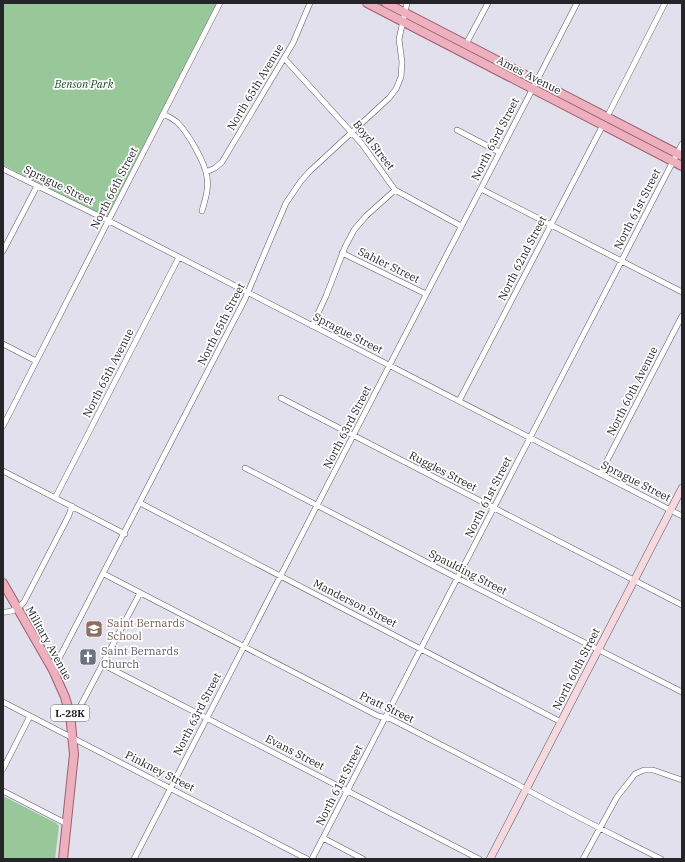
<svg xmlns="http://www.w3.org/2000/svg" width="685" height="862" viewBox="0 0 685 862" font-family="'IBM Plex Serif',serif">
	<rect width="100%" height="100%" fill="#e3e0ed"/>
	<path fill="#98c79a" d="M 3,3 L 217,3 L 107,217 L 3,165 Z
		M 3,796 L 56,823 L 59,826 L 55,859 L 3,859 Z"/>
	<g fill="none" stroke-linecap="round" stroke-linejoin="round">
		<defs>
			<path id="minor" d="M 466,44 L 488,3
				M 284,58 L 362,144 L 395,190 L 461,226
				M 163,114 C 168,116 173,119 177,122 C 188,133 205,162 207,177 C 209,189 205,200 202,211
				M 607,117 L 665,3
				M 457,130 L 499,152
				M 3,169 L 109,221 L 682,516
				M 206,172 L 215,168 L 222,162 L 293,43 L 310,3
				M 481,189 L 682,292
				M 3,251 L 37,186
				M 342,253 L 426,294
				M 312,326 L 326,296 L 345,247 L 354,230 L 366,216 L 395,190
				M 3,344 L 36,361
				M 281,398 L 682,605
				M 459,401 L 603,125
				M 3,426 L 220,3
				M 245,468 L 457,578 L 682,692
				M 3,471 L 125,534
				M 600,474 L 682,316
				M 55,498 L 179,257
				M 140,503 L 561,722
				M 104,574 L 378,716 L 391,719 L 515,783 C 562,810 612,834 661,859
				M 3,612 C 12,613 18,609 24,602 L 69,515 L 72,506
				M 102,664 L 479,859
				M 53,670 L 245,299 L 286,203 L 301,181 L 310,171 L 389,98 L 396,89 L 401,77 L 402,62 L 399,39 L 407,3
				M 3,702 L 307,859
				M 72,722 L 140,593
				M 3,769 L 30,716
				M 3,791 L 67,824
				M 323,838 L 363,859
				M 134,859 L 577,3
				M 312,859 L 682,144
				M 583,859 L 617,797 L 635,774 L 644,770 L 653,770 L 682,780"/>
			<path id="secondary" d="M 490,859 L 682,488"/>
			<path id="primary" d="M 367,3 L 682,166
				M 386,3 L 682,156
				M 3,583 L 53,670 L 65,697 L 70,714 L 74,754 L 63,859"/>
		</defs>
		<use href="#minor" stroke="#5b5863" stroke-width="6"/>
		<use href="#secondary" stroke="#5b5863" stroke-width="8"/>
		<use href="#primary" stroke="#9f5d6e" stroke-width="10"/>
		<use href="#minor" stroke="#fff" stroke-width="5"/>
		<use href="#secondary" stroke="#f6d8df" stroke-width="7"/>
		<use href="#primary" stroke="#edb0be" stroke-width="8"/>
	</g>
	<defs>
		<symbol id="school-square" viewBox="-11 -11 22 22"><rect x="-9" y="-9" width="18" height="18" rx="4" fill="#8d6e63" stroke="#fff"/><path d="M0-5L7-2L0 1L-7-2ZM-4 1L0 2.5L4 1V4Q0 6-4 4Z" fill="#fff"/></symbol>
		<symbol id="church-square" viewBox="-11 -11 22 22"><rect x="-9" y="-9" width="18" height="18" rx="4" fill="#6b7280" stroke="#fff"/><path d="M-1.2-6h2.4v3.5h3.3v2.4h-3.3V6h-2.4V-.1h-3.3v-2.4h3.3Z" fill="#fff"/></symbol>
	</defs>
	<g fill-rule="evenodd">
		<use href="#school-square" x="84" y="619" width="20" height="20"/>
		<use href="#church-square" x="78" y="647" width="20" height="20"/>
	</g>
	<g text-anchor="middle" stroke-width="3.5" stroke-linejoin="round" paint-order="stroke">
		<rect fill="#fff" stroke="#666669" stroke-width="1" x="51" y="705" width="38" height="16" rx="3"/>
		<g font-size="10" font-weight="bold" fill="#252429">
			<text x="70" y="717">L-28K</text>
		</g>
		<g font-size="11" fill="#252429" stroke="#fff">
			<text transform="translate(529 75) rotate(27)" y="4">Ames Avenue</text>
			<text transform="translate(255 87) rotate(-59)" y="4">North 65th Avenue</text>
			<text transform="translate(495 139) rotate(-63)" y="4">North 63rd Street</text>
			<text transform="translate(374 145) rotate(52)" y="4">Boyd Street</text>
			<text transform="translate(59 185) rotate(26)" y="4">Sprague Street</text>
			<text transform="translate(114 188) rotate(-63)" y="4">North 66th Street</text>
			<text transform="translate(637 209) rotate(-63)" y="4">North 61st Street</text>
			<text transform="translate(522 258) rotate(-63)" y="4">North 62nd Street</text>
			<text transform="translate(389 265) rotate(26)" y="4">Sahler Street</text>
			<text transform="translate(221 324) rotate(-63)" y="4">North 65th Street</text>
			<text transform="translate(348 333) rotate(27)" y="4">Sprague Street</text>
			<text transform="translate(108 373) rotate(-63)" y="4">North 65th Avenue</text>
			<text transform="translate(632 391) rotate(-63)" y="4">North 60th Avenue</text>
			<text transform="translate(347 427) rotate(-63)" y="4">North 63rd Street</text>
			<text transform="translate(443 471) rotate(27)" y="4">Ruggles Street</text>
			<text transform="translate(636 481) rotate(27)" y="4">Sprague Street</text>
			<text transform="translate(488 497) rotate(-63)" y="4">North 61st Street</text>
			<text transform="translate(468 572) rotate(27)" y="4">Spaulding Street</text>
			<text transform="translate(355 603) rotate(27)" y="4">Manderson Street</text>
			<text transform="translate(49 643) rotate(61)" y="4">Military Avenue</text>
			<text transform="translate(576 669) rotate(-63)" y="4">North 60th Street</text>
			<text transform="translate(387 707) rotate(25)" y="4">Pratt Street</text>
			<text transform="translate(197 714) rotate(-63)" y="4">North 63rd Street</text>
			<text transform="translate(295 752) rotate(27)" y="4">Evans Street</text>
			<text transform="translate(160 771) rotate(27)" y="4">Pinkney Street</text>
			<text transform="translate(339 785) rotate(-63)" y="4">North 61st Street</text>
		</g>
		<g font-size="11" font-style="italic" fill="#144b1c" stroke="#fff">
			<text x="84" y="88">Benson Park</text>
		</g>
		<g font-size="11" fill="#785e54" stroke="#fff" text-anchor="start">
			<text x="107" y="627">Saint Bernards<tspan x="107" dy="13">School</tspan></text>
		</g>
		<g font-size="11" fill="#5b616d" stroke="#fff" text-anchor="start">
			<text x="101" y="655">Saint Bernards<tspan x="101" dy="13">Church</tspan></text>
		</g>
	</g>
	<rect width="685" height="862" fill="none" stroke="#252429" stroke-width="8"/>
</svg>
